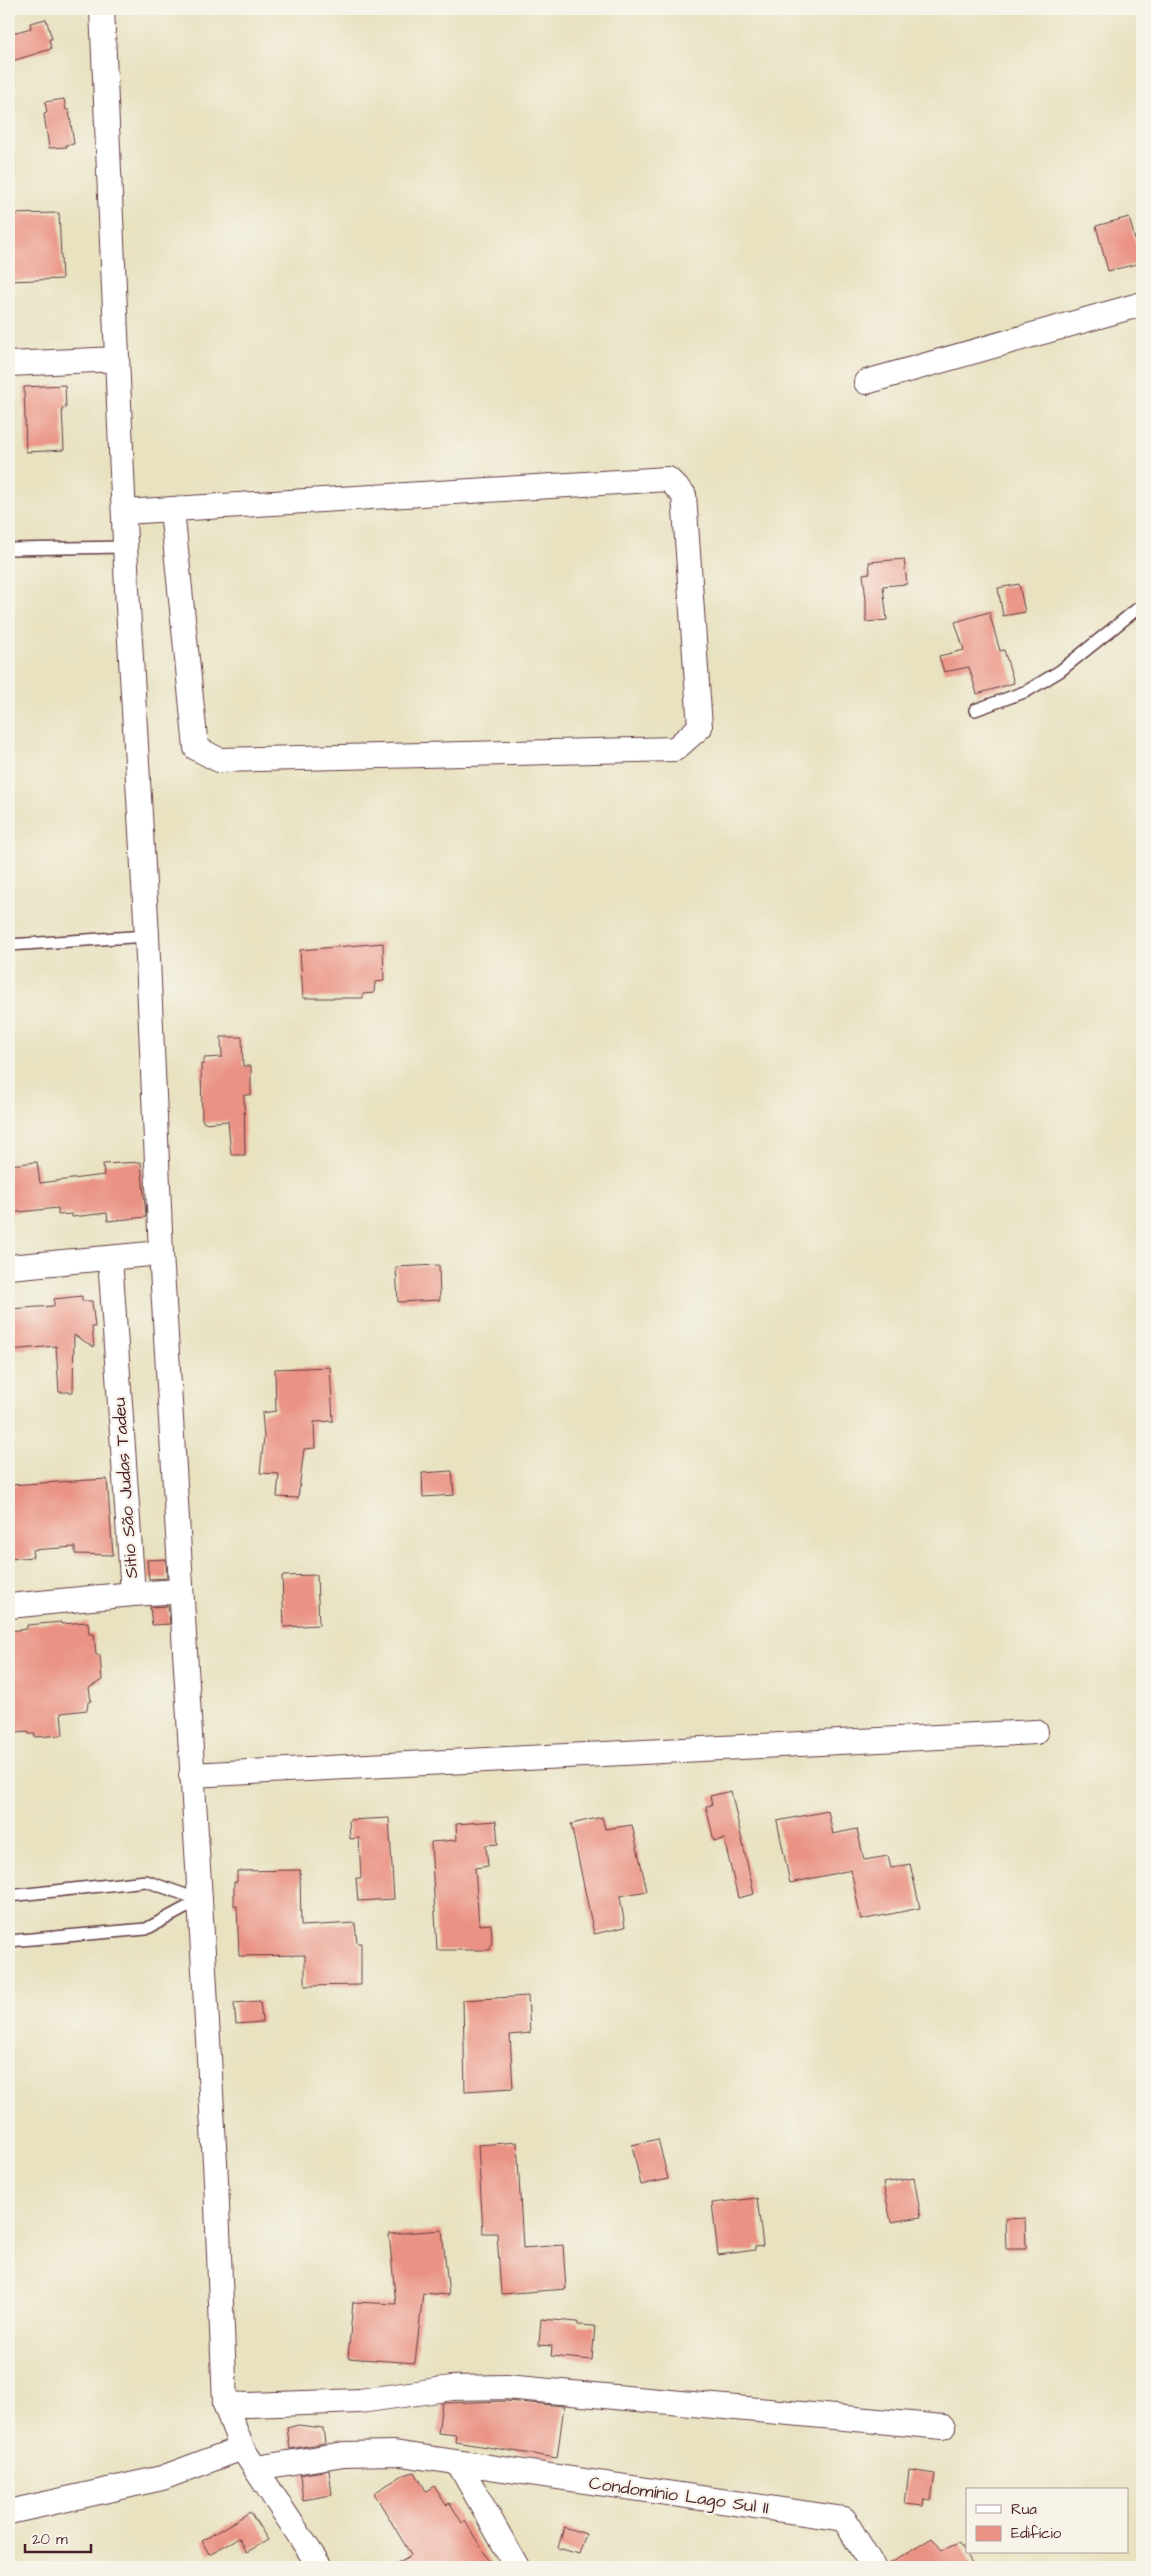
<svg xmlns="http://www.w3.org/2000/svg" width="1151" height="2576" viewBox="0 0 1151 2576" font-family="'Architects Daughter',sans-serif">
	<rect width="100%" height="100%" fill="#f7f3e8"/>
	<filter id="ink" filterUnits="userSpaceOnUse"><feTurbulence type="fractalNoise" baseFrequency=".02" numOctaves="2"/><feDisplacementMap in="SourceGraphic" scale="10" xChannelSelector="R" yChannelSelector="G"/><feConvolveMatrix kernelMatrix="1 2 1 2 8 2 1 2 1" color-interpolation-filters="sRGB"/></filter>
	<filter id="wash" filterUnits="userSpaceOnUse"><feTurbulence type="fractalNoise" baseFrequency=".0096" numOctaves="4" result="noise"/><feDisplacementMap in="SourceGraphic" scale="20" xChannelSelector="R" yChannelSelector="G"/><feGaussianBlur stdDeviation="1.12" result="paint"/><feColorMatrix in="noise" values="0 0 0 0 0 0 0 0 0 0 0 0 0 0 0 0 0 1.4 0 .05"/><feComposite in="paint" operator="in"/></filter>
	<g filter="url(#wash)">
		<rect width="100%" height="100%" fill="#e8e2c1"/>
		<g id="blocks">
			<path fill="#ea9384" d="M 46,19 L 52,39 L 49,39 L 51,49 L 9,62 L 9,34 L 31,28 L 30,23 Z
				M 64,99 L 66,110 L 69,110 L 74,144 L 66,145 L 67,147 L 49,148 L 44,114 L 47,113 L 45,102 Z
				M 59,213 L 62,279 L 9,281 L 9,214 Z
				M 1129,217 L 1141,263 L 1108,271 L 1096,226 Z
				M 65,385 L 66,408 L 62,408 L 64,450 L 26,452 L 24,387 Z
				M 904,559 L 907,584 L 883,586 L 887,620 L 866,622 L 866,600 L 863,574 L 870,573 L 869,562 Z
				M 1019,584 L 1025,612 L 1003,616 L 998,588 Z
				M 989,612 L 1000,651 L 1004,650 L 1014,683 L 977,694 L 969,667 L 944,672 L 939,656 L 964,650 L 955,622 Z
				M 383,943 L 384,981 L 375,982 L 374,993 L 363,994 L 363,998 L 303,998 L 300,950 Z
				M 221,1037 L 242,1037 L 243,1066 L 251,1066 L 251,1095 L 244,1095 L 245,1155 L 231,1155 L 228,1121 L 204,1123 L 202,1119 L 201,1064 L 204,1064 L 204,1058 L 222,1057 Z
				M 37,1162 L 40,1183 L 104,1175 L 103,1164 L 141,1162 L 146,1217 L 108,1221 L 107,1213 L 72,1217 L 72,1214 L 58,1215 L 58,1208 L 9,1213 L 9,1165 Z
				M 439,1265 L 440,1300 L 398,1302 L 396,1267 Z
				M 82,1296 L 82,1301 L 92,1301 L 95,1327 L 92,1327 L 94,1347 L 74,1335 L 73,1392 L 59,1392 L 56,1346 L 9,1350 L 9,1309 L 54,1306 L 54,1299 Z
				M 330,1367 L 333,1421 L 314,1422 L 315,1448 L 304,1449 L 298,1498 L 277,1497 L 279,1474 L 260,1473 L 264,1437 L 262,1413 L 276,1411 L 275,1369 Z
				M 452,1471 L 454,1495 L 423,1497 L 422,1473 Z
				M 107,1479 L 113,1555 L 75,1554 L 75,1547 L 32,1550 L 33,1557 L 9,1559 L 9,1485 Z
				M 166,1559 L 167,1578 L 149,1579 L 147,1560 Z
				M 317,1575 L 319,1625 L 284,1627 L 282,1576 Z
				M 168,1606 L 170,1624 L 152,1625 L 150,1607 Z
				M 61,1622 L 61,1624 L 88,1622 L 89,1634 L 94,1634 L 96,1655 L 100,1655 L 102,1680 L 89,1688 L 91,1701 L 88,1702 L 87,1710 L 61,1713 L 63,1735 L 35,1737 L 35,1734 L 29,1734 L 28,1731 L 9,1733 L 9,1631 L 27,1629 L 27,1625 Z
				M 731,1791 L 754,1894 L 738,1898 L 724,1839 L 714,1841 L 706,1806 L 712,1805 L 710,1796 Z
				M 828,1811 L 833,1834 L 857,1829 L 864,1860 L 888,1856 L 891,1868 L 910,1864 L 920,1908 L 861,1920 L 851,1870 L 790,1883 L 777,1821 Z
				M 602,1817 L 605,1829 L 632,1825 L 647,1891 L 620,1896 L 625,1927 L 594,1934 L 571,1824 Z
				M 389,1818 L 394,1899 L 358,1901 L 356,1878 L 361,1878 L 359,1838 L 350,1839 L 349,1820 Z
				M 496,1821 L 498,1844 L 486,1845 L 488,1866 L 475,1868 L 479,1925 L 491,1924 L 492,1941 L 490,1950 L 437,1950 L 431,1842 L 457,1840 L 456,1824 Z
				M 300,1870 L 301,1926 L 355,1923 L 357,1943 L 361,1943 L 361,1985 L 305,1986 L 305,1955 L 239,1956 L 237,1906 L 234,1906 L 234,1882 L 237,1882 L 237,1871 Z
				M 528,1996 L 530,2033 L 510,2035 L 513,2088 L 465,2091 L 463,2000 Z
				M 260,2001 L 262,2022 L 236,2024 L 234,2003 Z
				M 658,2139 L 668,2179 L 641,2185 L 632,2145 Z
				M 517,2142 L 523,2248 L 563,2245 L 566,2289 L 501,2294 L 497,2233 L 483,2233 L 478,2145 Z
				M 914,2178 L 921,2217 L 891,2222 L 883,2183 Z
				M 757,2198 L 763,2246 L 755,2247 L 755,2250 L 718,2255 L 712,2203 Z
				M 1025,2218 L 1026,2249 L 1006,2249 L 1005,2219 Z
				M 442,2230 L 449,2295 L 423,2293 L 415,2363 L 348,2358 L 353,2302 L 396,2304 L 389,2234 Z
				M 541,2319 L 578,2322 L 578,2325 L 595,2326 L 592,2360 L 551,2356 L 552,2346 L 539,2345 Z
				M 506,2401 L 564,2406 L 557,2458 L 455,2442 L 456,2435 L 438,2433 L 442,2403 Z
				M 298,2425 L 323,2428 L 325,2443 L 290,2449 L 287,2428 Z
				M 329,2470 L 332,2495 L 303,2500 L 300,2475 Z
				M 909,2470 L 935,2474 L 931,2500 L 924,2499 L 923,2506 L 905,2504 Z
				M 415,2472 L 426,2491 L 434,2486 L 446,2505 L 450,2503 L 462,2523 L 465,2521 L 493,2567 L 390,2567 L 411,2555 L 374,2493 L 403,2475 Z
				M 250,2512 L 268,2540 L 247,2552 L 239,2538 L 209,2554 L 202,2541 Z
				M 564,2527 L 586,2534 L 579,2554 L 558,2548 Z
				M 932,2538 L 942,2550 L 959,2543 L 974,2567 L 887,2567 L 886,2565 Z"/>
		</g>
	</g>
	<g filter="url(#ink)">
		<use href="#blocks" fill-opacity="0" stroke="#623c42" stroke-width="1"/>
		<g fill="none" stroke-linecap="round" stroke-linejoin="round">
			<defs>
				<path id="service" d="M 9,549 L 125,547
					M 975,710 L 1027,691 L 1060,671 L 1142,605
					M 9,945 L 147,936
					M 9,1896 L 146,1881 L 200,1900
					M 9,1941 L 146,1929 L 200,1900"/>
				<path id="minor" d="M 102,9 L 127,589 L 147,936 L 161,1253 L 200,1900 L 216,2180 L 225,2404 L 242,2448 L 320,2567
					M 9,364 L 117,359
					M 866,382 L 1142,304
					M 124,512 L 668,479 L 684,495 L 700,727 L 675,749 L 219,760 L 196,748 L 172,510
					M 9,1267 L 161,1253
					M 133,1594 L 181,1591
					M 9,1606 L 133,1594 L 110,1258
					M 191,1775 L 1036,1732
					M 225,2404 L 249,2405 L 360,2401 L 452,2388 L 506,2387 L 943,2427
					M 459,2464 L 517,2567
					M 256,2468 L 344,2454 L 394,2453 L 844,2519 L 873,2567
					M 9,2512 L 162,2478 L 242,2448"/>
			</defs>
			<use href="#service" stroke="#623c42" stroke-width="14"/>
			<use href="#minor" stroke="#623c42" stroke-width="26"/>
			<use href="#service" stroke="#fff" stroke-width="11"/>
			<use href="#minor" stroke="#fff" stroke-width="24"/>
		</g>
	</g>
	<g text-anchor="middle" stroke-width="4.5" stroke-linejoin="round" paint-order="stroke">
		<g font-size="18" fill="#4a1f2b" stroke="#f7f3e8">
			<text transform="translate(125 1488) rotate(-94)" y="6">Sítio São Judas Tadeu</text>
			<text transform="translate(679 2495) rotate(8)" y="6">Condomínio Lago Sul II</text>
		</g>
	</g>
	<rect width="1151" height="2576" fill="none" stroke="#f7f3e8" stroke-width="30"/>
	<rect x="966" y="2488" width="162" height="65" fill="#f7f3e8" stroke="#b29e9c"/>
	<rect x="976" y="2505" width="25" height="8" fill="#ffffff" stroke="#b29e9c"/>
	<text x="1011" y="2514" font-size="15" fill="#4a1f2b">Rua</text>
	<rect x="976" y="2526" width="25" height="15" fill="#ea9384" stroke="#b29e9c"/>
	<text x="1011" y="2538" font-size="15" fill="#4a1f2b">Edifício</text>
	<path d="M25 2544v8h66v-8" fill="none" stroke="#4a1f2b" stroke-width="2.5"/>
	<text x="32" y="2544" font-size="15" fill="#4a1f2b" stroke="#f7f3e8" stroke-width="4" paint-order="stroke">20 m</text>
</svg>
